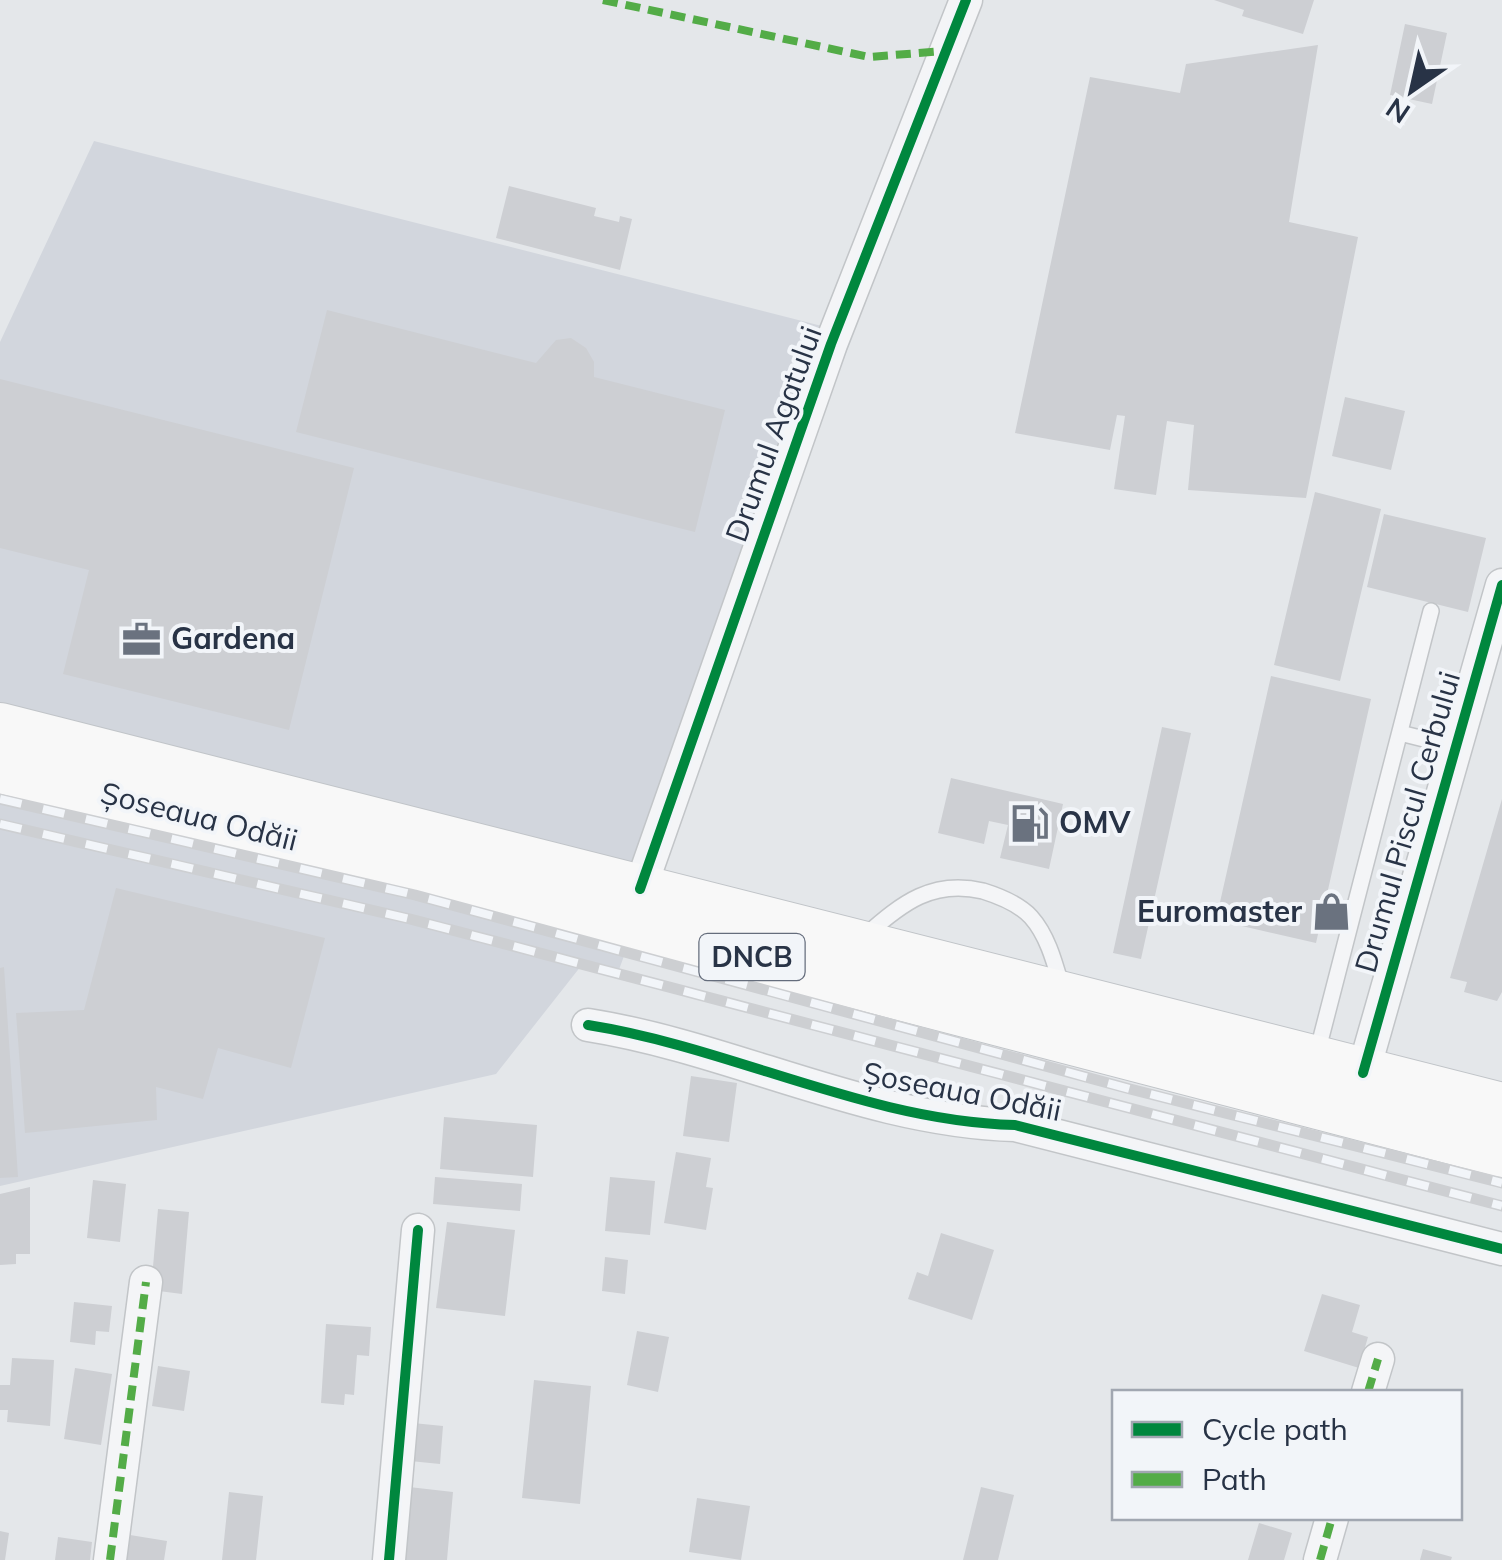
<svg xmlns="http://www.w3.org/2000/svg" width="1502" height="1560" viewBox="0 0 1502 1560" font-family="Mulish,sans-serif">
	<rect width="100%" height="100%" fill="#e4e7ea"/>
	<path fill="#d2d6dd" d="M 94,141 L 853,334 L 617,975 L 581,966 L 496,1074 L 0,1186 L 0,342 Z"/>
	<path fill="#cdcfd3" d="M 1214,0 L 1314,0 L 1303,34 L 1242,16 L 1244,10 Z
		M 1405,24 L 1447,33 L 1432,104 L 1390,95 Z
		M 1318,45 L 1289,222 L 1358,237 L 1306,498 L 1188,490 L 1194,425 L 1167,421 L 1156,495 L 1114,489 L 1125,416 L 1117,415 L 1110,450 L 1015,433 L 1090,77 L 1180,93 L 1186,64 Z
		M 509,186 L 596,208 L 594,216 L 619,222 L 620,216 L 632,219 L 620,270 L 496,238 Z
		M 327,310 L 536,363 L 556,340 L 571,338 L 586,348 L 594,362 L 594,377 L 725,410 L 695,532 L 296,432 Z
		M 0,379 L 354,468 L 289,730 L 63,674 L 89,570 L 0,548 Z
		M 1345,397 L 1405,411 L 1391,470 L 1332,456 Z
		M 1315,492 L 1381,509 L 1340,681 L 1274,665 Z
		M 1384,514 L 1486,538 L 1468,612 L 1367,587 Z
		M 1271,676 L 1371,699 L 1316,943 L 1216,920 Z
		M 1162,727 L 1191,733 L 1141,959 L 1113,953 Z
		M 951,778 L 1063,804 L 1049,869 L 1000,858 L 1008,825 L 989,821 L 984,844 L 938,833 Z
		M 1502,799 L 1502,992 L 1497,1001 L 1464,992 L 1467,982 L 1450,978 Z
		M 116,888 L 325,938 L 291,1068 L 218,1048 L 203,1099 L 156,1087 L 157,1120 L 25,1133 L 16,1013 L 84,1010 Z
		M 4,967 L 18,1177 L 0,1178 L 0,968 Z
		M 691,1076 L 737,1083 L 729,1142 L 683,1136 Z
		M 444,1117 L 537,1125 L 533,1177 L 440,1169 Z
		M 676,1152 L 711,1158 L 706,1187 L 713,1188 L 706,1230 L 664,1223 Z
		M 435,1177 L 522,1184 L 520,1211 L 433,1204 Z
		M 610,1177 L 655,1181 L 650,1235 L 605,1231 Z
		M 93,1180 L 126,1184 L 120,1242 L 87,1238 Z
		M 30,1187 L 30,1254 L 16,1254 L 16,1264 L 0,1265 L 0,1194 Z
		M 158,1209 L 189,1212 L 182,1294 L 151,1290 Z
		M 447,1222 L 515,1230 L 505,1316 L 436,1308 Z
		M 941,1233 L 994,1250 L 972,1320 L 908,1299 L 917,1272 L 928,1276 Z
		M 605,1257 L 628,1260 L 625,1294 L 602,1291 Z
		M 1322,1294 L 1360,1305 L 1352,1332 L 1368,1337 L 1359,1368 L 1304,1351 Z
		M 74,1302 L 112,1306 L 109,1332 L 96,1331 L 95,1345 L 70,1342 Z
		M 326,1324 L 371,1327 L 369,1356 L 357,1355 L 354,1395 L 345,1394 L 344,1405 L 321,1403 Z
		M 637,1331 L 669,1337 L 658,1392 L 627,1385 Z
		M 12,1358 L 54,1360 L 50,1426 L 7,1422 L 8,1410 L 0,1410 L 0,1385 L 10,1385 Z
		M 158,1366 L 190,1371 L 184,1411 L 152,1406 Z
		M 75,1368 L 112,1374 L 101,1445 L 64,1439 Z
		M 534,1380 L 591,1386 L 580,1504 L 522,1498 Z
		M 413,1423 L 443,1426 L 440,1464 L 410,1461 Z
		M 409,1487 L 453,1492 L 447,1560 L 402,1560 Z
		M 981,1487 L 1014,1495 L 998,1560 L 963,1560 Z
		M 229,1492 L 263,1496 L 256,1560 L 222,1560 Z
		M 697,1498 L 750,1506 L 741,1560 L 689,1552 Z
		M 1259,1523 L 1292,1533 L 1284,1560 L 1248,1560 Z
		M 0,1531 L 9,1533 L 5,1560 L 0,1560 Z
		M 130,1535 L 167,1541 L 164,1560 L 126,1560 Z
		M 58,1537 L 92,1542 L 90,1560 L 55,1560 Z
		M 1423,1549 L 1452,1557 L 1451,1560 L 1420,1560 Z"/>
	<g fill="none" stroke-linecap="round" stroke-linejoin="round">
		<defs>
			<path id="service" d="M 1400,733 L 1456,747
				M 866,935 C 902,903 933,879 983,891 C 999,896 1019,904 1031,917 C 1048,936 1055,964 1062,988
				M 1316,1057 L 1431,611"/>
			<path id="minor" d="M 640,889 L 831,344 L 966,0
				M 588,1025 C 733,1048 867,1121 1015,1125 L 1502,1249
				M 1363,1073 L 1502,585
				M 1368,1392 L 1378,1359
				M 110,1560 L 146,1282
				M 389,1560 L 418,1230
				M 1320,1560 L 1332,1518"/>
			<path id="primary" d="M 0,728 L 1502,1108
				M 0,768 L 636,926 L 1502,1152"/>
		</defs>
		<use href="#service" stroke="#c2c5c8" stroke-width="18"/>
		<use href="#minor" stroke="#c2c5c8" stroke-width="35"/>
		<use href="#primary" stroke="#c0c4c8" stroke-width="52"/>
		<use href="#service" stroke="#f4f5f7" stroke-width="15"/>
		<use href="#minor" stroke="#f4f5f7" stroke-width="32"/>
		<use href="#primary" stroke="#f8f8f8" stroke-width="50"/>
		<defs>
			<path id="rail" d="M 0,799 L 415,895 L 1130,1089 L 1502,1183
				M 0,824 L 410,919 L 1502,1206"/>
		</defs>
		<use href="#rail" stroke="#cdcfd2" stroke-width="11"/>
		<use href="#rail" stroke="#f2f5f9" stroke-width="8" stroke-dasharray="22" stroke-linecap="butt"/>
		<path stroke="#53ac47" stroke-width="8" stroke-dasharray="15 8" stroke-linecap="butt" d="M 603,0 L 869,57 L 944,51
			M 1368,1392 L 1378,1359
			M 110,1560 L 146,1282
			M 1320,1560 L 1332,1518"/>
		<defs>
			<path id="cycleway" d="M 640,889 L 831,344 L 966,0
				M 588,1025 C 733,1048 867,1121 1015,1125 L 1502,1249
				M 1363,1073 L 1502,585
				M 389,1560 L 418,1230"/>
		</defs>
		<use href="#cycleway" stroke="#f2f5f9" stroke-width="16"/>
		<use href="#cycleway" stroke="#00873e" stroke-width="10"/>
	</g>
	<defs>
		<symbol id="office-bare" viewBox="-9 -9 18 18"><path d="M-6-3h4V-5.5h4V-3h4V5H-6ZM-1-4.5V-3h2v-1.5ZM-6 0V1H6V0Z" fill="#6a727f" stroke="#f2f5f9" stroke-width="2.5" paint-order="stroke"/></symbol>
		<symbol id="fuel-bare" viewBox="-9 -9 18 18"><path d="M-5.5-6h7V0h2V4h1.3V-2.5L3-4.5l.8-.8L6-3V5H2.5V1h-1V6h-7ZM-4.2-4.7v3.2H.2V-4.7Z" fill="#6a727f" stroke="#f2f5f9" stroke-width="2.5" paint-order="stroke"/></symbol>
		<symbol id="shop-bare" viewBox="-9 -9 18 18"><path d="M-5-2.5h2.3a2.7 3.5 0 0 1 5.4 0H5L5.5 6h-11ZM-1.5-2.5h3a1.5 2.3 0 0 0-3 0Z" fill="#6a727f" stroke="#f2f5f9" stroke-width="2.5" paint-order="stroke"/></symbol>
	</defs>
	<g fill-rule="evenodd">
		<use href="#office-bare" x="114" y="612" width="55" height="55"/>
		<use href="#fuel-bare" x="1002" y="796" width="55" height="55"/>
		<use href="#shop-bare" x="1304" y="884" width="55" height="55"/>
	</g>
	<g text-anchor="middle" stroke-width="8" stroke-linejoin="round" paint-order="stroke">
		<rect fill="#f2f5f9" stroke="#656d7c" stroke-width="2.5" x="699.5" y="934" width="105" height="46" rx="8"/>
		<g font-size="28" font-weight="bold" fill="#283346">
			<text x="752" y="967">DNCB</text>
		</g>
		<g font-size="30" fill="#283346" stroke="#f2f5f9">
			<text transform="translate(774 434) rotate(-70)" y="10">Drumul Agatului</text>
			<text transform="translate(199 817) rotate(14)" y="10">Șoseaua Odăii</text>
			<text transform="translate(1408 822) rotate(-74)" y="10">Drumul Piscul Cerbului</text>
			<text transform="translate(962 1092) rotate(11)" y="10">Șoseaua Odăii</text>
		</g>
		<g font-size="30" font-weight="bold" fill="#283346" stroke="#f2f5f9" text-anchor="start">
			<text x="171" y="649">Gardena</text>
			<text x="1059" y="833">OMV</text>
			<text x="1302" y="922" text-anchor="end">Euromaster</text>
		</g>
	</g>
	<rect x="1112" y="1390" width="350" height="130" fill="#f2f5f9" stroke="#a1a7b1" stroke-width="2.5"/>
	<rect x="1132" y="1422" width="50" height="15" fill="#00873e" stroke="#a1a7b1" stroke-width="2.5"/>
	<text x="1202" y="1440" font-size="30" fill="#283346">Cycle path</text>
	<rect x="1132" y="1472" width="50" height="15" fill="#53ac47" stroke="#a1a7b1" stroke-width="2.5"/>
	<text x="1202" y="1490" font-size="30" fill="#283346">Path</text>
	<g transform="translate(1412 90) rotate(214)" stroke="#f2f5f9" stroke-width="8" paint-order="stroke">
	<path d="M0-8L18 38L0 25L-18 38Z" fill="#283346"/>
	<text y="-15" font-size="28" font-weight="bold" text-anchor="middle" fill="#283346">N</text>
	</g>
</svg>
